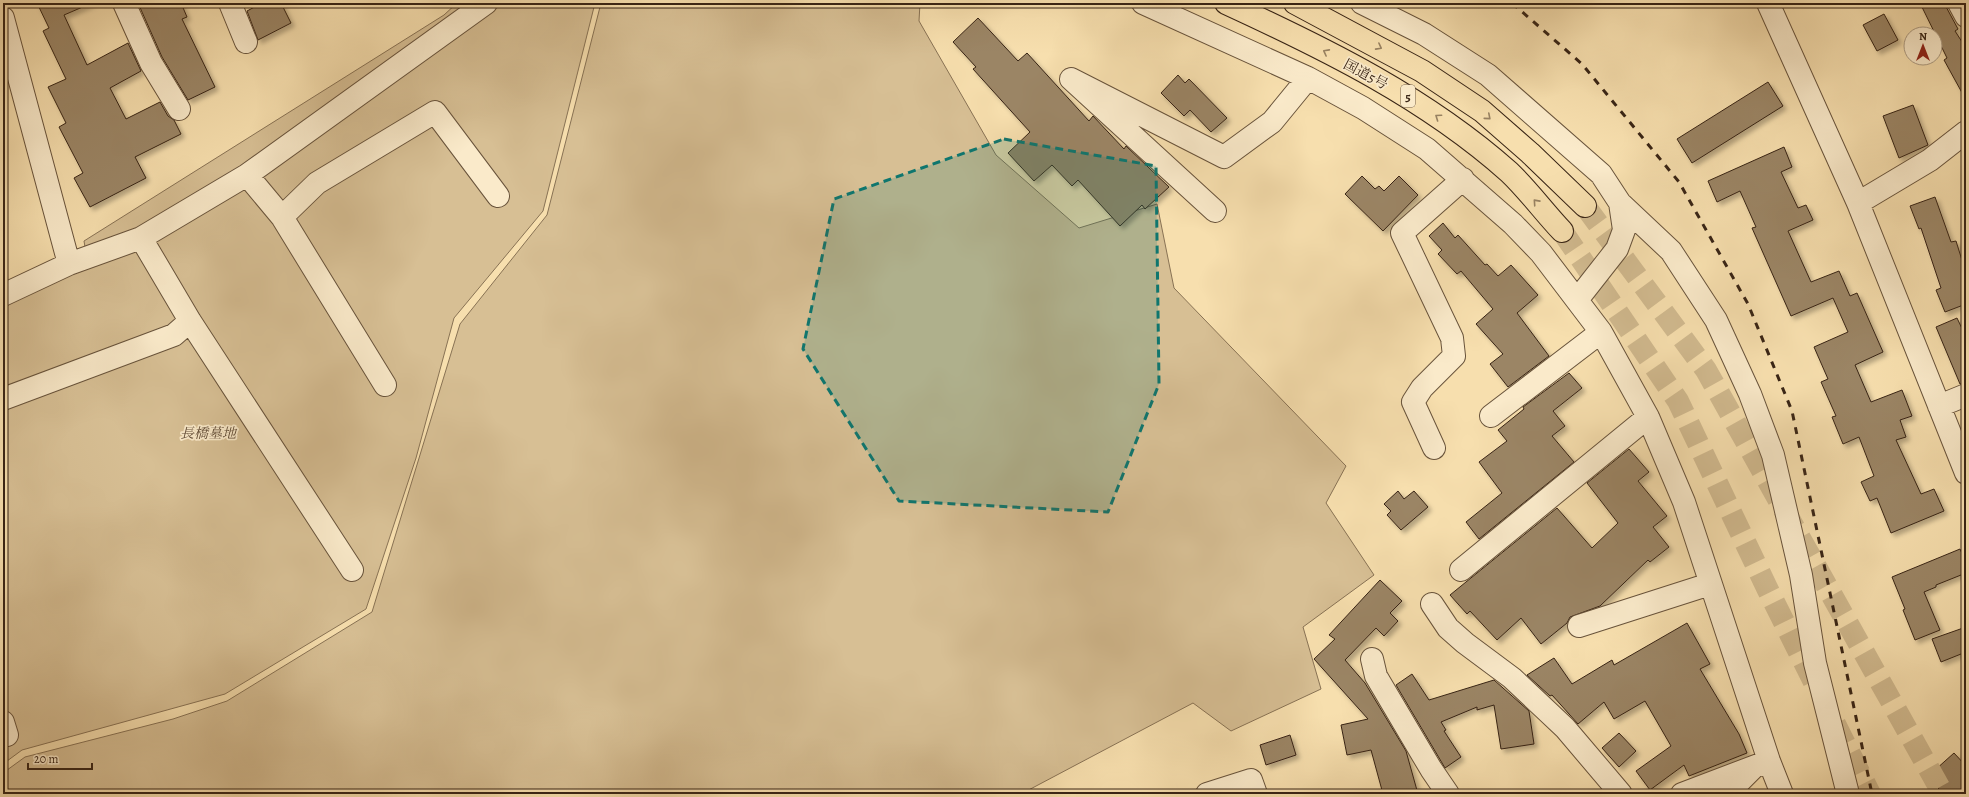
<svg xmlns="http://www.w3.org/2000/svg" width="1969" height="797" viewBox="0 0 1969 797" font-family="Alegreya,'Noto Serif JP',serif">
	<defs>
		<filter id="shadow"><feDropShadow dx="3.5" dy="3.5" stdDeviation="2" flood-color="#0004"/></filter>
	</defs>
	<rect width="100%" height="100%" fill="#f7dfae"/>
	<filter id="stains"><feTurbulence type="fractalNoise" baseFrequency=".005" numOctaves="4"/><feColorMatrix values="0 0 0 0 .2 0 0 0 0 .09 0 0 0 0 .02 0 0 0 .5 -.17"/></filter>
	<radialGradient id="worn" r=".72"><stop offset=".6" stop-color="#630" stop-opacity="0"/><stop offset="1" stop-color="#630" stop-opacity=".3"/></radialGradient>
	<path fill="#d7bf94" stroke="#887254" d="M 457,3 L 595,3 L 543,211 L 454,318 L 416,458 L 366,609 L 225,694 L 22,750 L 3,764 L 3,302 L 88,265 L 84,241 L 444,15 Z
		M 601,3 L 920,3 L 919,21 L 996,155 L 1079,228 L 1157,204 L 1174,288 L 1346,466 L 1326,503 L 1374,575 L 1303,627 L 1321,689 L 1231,731 L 1193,703 L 1021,794 L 3,794 L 3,773 L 25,757 L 173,719 L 227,701 L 372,612 L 460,324 L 547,215 Z"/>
	<path fill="#9b8565" stroke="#382415" filter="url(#shadow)" d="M 37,3 L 92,3 L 64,15 L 87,65 L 128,43 L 141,71 L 110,88 L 126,119 L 160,102 L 168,116 L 174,120 L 181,134 L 135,157 L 146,178 L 90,207 L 74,178 L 83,173 L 59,127 L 66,123 L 48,87 L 66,79 L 43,31 L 49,28 Z
		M 138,3 L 181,3 L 187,17 L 182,19 L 215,87 L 188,100 L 162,57 Z
		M 262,3 L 281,3 L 291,23 L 258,40 L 247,11 Z
		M 1920,3 L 1944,3 L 1958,29 L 1955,31 L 1966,48 L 1966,100 L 1944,60 L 1947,58 Z
		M 1884,14 L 1898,40 L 1877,51 L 1863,25 Z
		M 978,18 L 1018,61 L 1027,53 L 1089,121 L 1093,116 L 1124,149 L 1126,146 L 1169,187 L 1145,209 L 1142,205 L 1120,226 L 1078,180 L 1072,186 L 1052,165 L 1034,181 L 1008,153 L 1030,132 L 973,69 L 976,67 L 953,42 Z
		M 1178,75 L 1185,83 L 1189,79 L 1227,118 L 1211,132 L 1190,110 L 1184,116 L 1161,93 Z
		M 1768,82 L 1783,106 L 1692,163 L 1677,139 Z
		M 1913,105 L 1928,145 L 1899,158 L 1883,116 Z
		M 1784,147 L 1792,167 L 1781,172 L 1798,208 L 1806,205 L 1813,220 L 1788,231 L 1811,282 L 1839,271 L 1850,296 L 1857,293 L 1883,352 L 1855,365 L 1871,402 L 1902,390 L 1912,416 L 1900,420 L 1906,437 L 1896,440 L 1921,494 L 1934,489 L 1944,511 L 1891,533 L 1877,498 L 1870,501 L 1861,482 L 1874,476 L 1859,437 L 1843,444 L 1832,417 L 1836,416 L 1821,382 L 1828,379 L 1814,347 L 1848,332 L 1833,298 L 1791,316 L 1752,228 L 1756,227 L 1740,191 L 1717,202 L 1708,181 Z
		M 1362,176 L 1375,189 L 1379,186 L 1384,191 L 1399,176 L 1418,195 L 1383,231 L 1345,194 Z
		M 1935,197 L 1951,242 L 1956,241 L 1966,273 L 1966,304 L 1945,312 L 1936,290 L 1941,288 L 1921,228 L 1919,229 L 1910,206 Z
		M 1443,223 L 1455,238 L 1458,235 L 1485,265 L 1487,264 L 1498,276 L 1511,265 L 1538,295 L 1517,313 L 1549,356 L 1508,387 L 1490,364 L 1503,354 L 1476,324 L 1493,309 L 1461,271 L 1457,274 L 1438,254 L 1442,250 L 1429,236 Z
		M 1957,318 L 1966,337 L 1966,383 L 1960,384 L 1936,327 Z
		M 1569,373 L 1582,388 L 1553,411 L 1565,426 L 1552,436 L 1574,462 L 1479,539 L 1466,522 L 1502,493 L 1479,462 L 1507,441 L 1498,430 L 1524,409 L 1523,407 Z
		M 1629,449 L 1649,472 L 1638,481 L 1667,516 L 1653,527 L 1669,547 L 1650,562 L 1648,560 L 1600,606 L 1570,617 L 1567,623 L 1541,644 L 1521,618 L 1497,640 L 1470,611 L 1467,614 L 1450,595 L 1557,508 L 1592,548 L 1618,523 L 1587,483 Z
		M 1398,491 L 1404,499 L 1414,491 L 1428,507 L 1401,530 L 1387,515 L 1391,511 L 1384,504 Z
		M 1960,549 L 1966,563 L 1966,573 L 1936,585 L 1936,587 L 1924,592 L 1940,630 L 1915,640 L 1903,610 L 1905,609 L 1892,577 Z
		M 1380,580 L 1402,601 L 1390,613 L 1398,621 L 1384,636 L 1376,628 L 1345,660 L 1365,683 L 1406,751 L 1418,794 L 1383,794 L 1371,750 L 1347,755 L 1341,725 L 1368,719 L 1314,659 L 1335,639 L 1329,635 Z
		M 1687,623 L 1710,664 L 1700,669 L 1739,734 L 1747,753 L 1689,776 L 1684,765 L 1650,790 L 1636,771 L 1671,746 L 1645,701 L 1614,719 L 1604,702 L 1578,724 L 1552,695 L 1550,696 L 1527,675 L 1554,658 L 1572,684 L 1612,660 L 1614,665 Z
		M 1966,627 L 1966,652 L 1941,662 L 1932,639 Z
		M 1412,674 L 1429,700 L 1494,680 L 1529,711 L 1534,744 L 1501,749 L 1494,705 L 1477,710 L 1477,707 L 1441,722 L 1446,730 L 1444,731 L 1461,757 L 1445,768 L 1396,685 Z
		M 1619,733 L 1636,751 L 1619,767 L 1602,748 Z
		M 1290,735 L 1296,755 L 1266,765 L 1260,745 Z
		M 1954,753 L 1966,766 L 1966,794 L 1943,794 L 1935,784 L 1942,778 L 1935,770 Z"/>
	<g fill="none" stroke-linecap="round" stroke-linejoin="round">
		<path stroke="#d1ba8f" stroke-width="22" stroke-dasharray="22 11" stroke-linecap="butt" d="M 1585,206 L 1706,370 L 1943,794
			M 1562,231 L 1678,401 L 1767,588 L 1817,688
			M 1835,724 L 1870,794"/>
		<defs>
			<path id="minor" d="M 124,3 L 151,63 L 179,109
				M 230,3 L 246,42
				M 1143,3 L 1308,78 L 1363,108 L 1427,149 L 1513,224 L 1541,253 L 1601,332 L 1648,417 L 1684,502 L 1769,761 L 1782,794
				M 1362,3 L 1424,34 L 1488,75 L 1601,174 L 1620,203 L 1624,230 L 1617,249 L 1577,300
				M 1768,3 L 1858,203 L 1966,473
				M 1959,3 L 1966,16
				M 3,18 L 69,264 L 3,295
				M 247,175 L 282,217 L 385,385
				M 1620,203 L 1671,251 L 1716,320 L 1750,394 L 1773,455 L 1801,575 L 1815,663 L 1848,794
				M 1858,203 L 1930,160 L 1966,132
				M 1215,211 L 1071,79 L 1224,157 L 1272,122 L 1308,78
				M 282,217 L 317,183 L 435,112 L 498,196
				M 141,238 L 190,321 L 352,570
				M 69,264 L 141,238 L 247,175 L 486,3
				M 3,399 L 174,335 L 190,321
				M 1939,406 L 1966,395
				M 1491,416 L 1601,332
				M 1434,448 L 1413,402 L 1422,388 L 1454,356 L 1452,338 L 1402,233 L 1463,179
				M 1461,570 L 1648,417
				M 1432,604 L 1448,628 L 1465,643 L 1512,678 L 1565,728 L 1621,794
				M 1579,626 L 1710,584
				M 1372,659 L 1376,676 L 1431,769 L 1448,794
				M 3,722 L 7,735
				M 1207,794 L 1251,780 L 1256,794
				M 1682,794 L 1769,761
				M 1736,794 L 1736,785 L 1754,767"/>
			<path id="highway" d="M 1226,3 C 1326,49 1426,98 1509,172 C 1528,190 1544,212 1562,231
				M 1295,3 L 1422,71 L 1482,111 L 1530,153 L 1585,206"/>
		</defs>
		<use href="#minor" stroke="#68533b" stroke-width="24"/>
		<use href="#highway" stroke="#382415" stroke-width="24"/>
		<use href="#minor" stroke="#faeaca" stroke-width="22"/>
		<use href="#highway" stroke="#f7dfae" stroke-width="22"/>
		<path stroke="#382415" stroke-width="3" stroke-dasharray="7 7" stroke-linecap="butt" d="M 1512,3 L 1582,64 L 1679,182 L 1748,304 L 1792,411 L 1872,794"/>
	</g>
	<defs><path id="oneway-chevron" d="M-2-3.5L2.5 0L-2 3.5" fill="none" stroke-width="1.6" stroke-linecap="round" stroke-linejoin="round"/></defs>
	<g stroke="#988262">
		<use href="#oneway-chevron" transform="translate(1379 47) rotate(28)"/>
		<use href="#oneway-chevron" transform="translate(1326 52) rotate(-152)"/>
		<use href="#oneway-chevron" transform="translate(1438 117) rotate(-145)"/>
		<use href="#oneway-chevron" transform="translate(1488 117) rotate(41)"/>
		<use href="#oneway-chevron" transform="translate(1536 202) rotate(-132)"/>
	</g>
	<path fill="#0f766e" fill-opacity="0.2" stroke="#0f766e" stroke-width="3" stroke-dasharray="8 5" stroke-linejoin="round" d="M 1004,139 L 1156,166 L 1159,384 L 1108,512 L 899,501 L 803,349 L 834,199 Z"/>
	<g text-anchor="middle" stroke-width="3.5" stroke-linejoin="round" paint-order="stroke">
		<rect fill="#faeaca" stroke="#725f4b" stroke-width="1" x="1401" y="85" width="14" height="22" rx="3"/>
		<g font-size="13" font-weight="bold" fill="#382415">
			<text x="1408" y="101">5</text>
		</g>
		<g font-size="14" fill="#382415" stroke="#faeaca">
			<text transform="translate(1366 74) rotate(28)" y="5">国道5号</text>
		</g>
		<g font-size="14" font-style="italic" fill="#604b35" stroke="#faeaca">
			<text x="208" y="438">長橋墓地</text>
		</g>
	</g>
	<rect width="1969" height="797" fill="none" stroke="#f7dfae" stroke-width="16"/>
	<rect x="4" y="4" width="1961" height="789" fill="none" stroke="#382415" stroke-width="2"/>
	<rect x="8" y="8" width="1953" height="781" fill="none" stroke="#382415"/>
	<g transform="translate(1923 46)"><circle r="19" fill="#faeaca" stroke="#ac9b82"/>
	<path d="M0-3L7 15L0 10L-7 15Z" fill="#8f2418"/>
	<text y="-6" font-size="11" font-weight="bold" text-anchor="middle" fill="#382415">N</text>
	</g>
	<path d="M28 763v6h64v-6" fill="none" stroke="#382415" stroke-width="2"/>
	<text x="34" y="763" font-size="12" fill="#382415" stroke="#faeaca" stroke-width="3" paint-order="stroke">20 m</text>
	<rect width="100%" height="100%" filter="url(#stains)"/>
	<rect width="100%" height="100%" fill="url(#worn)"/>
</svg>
